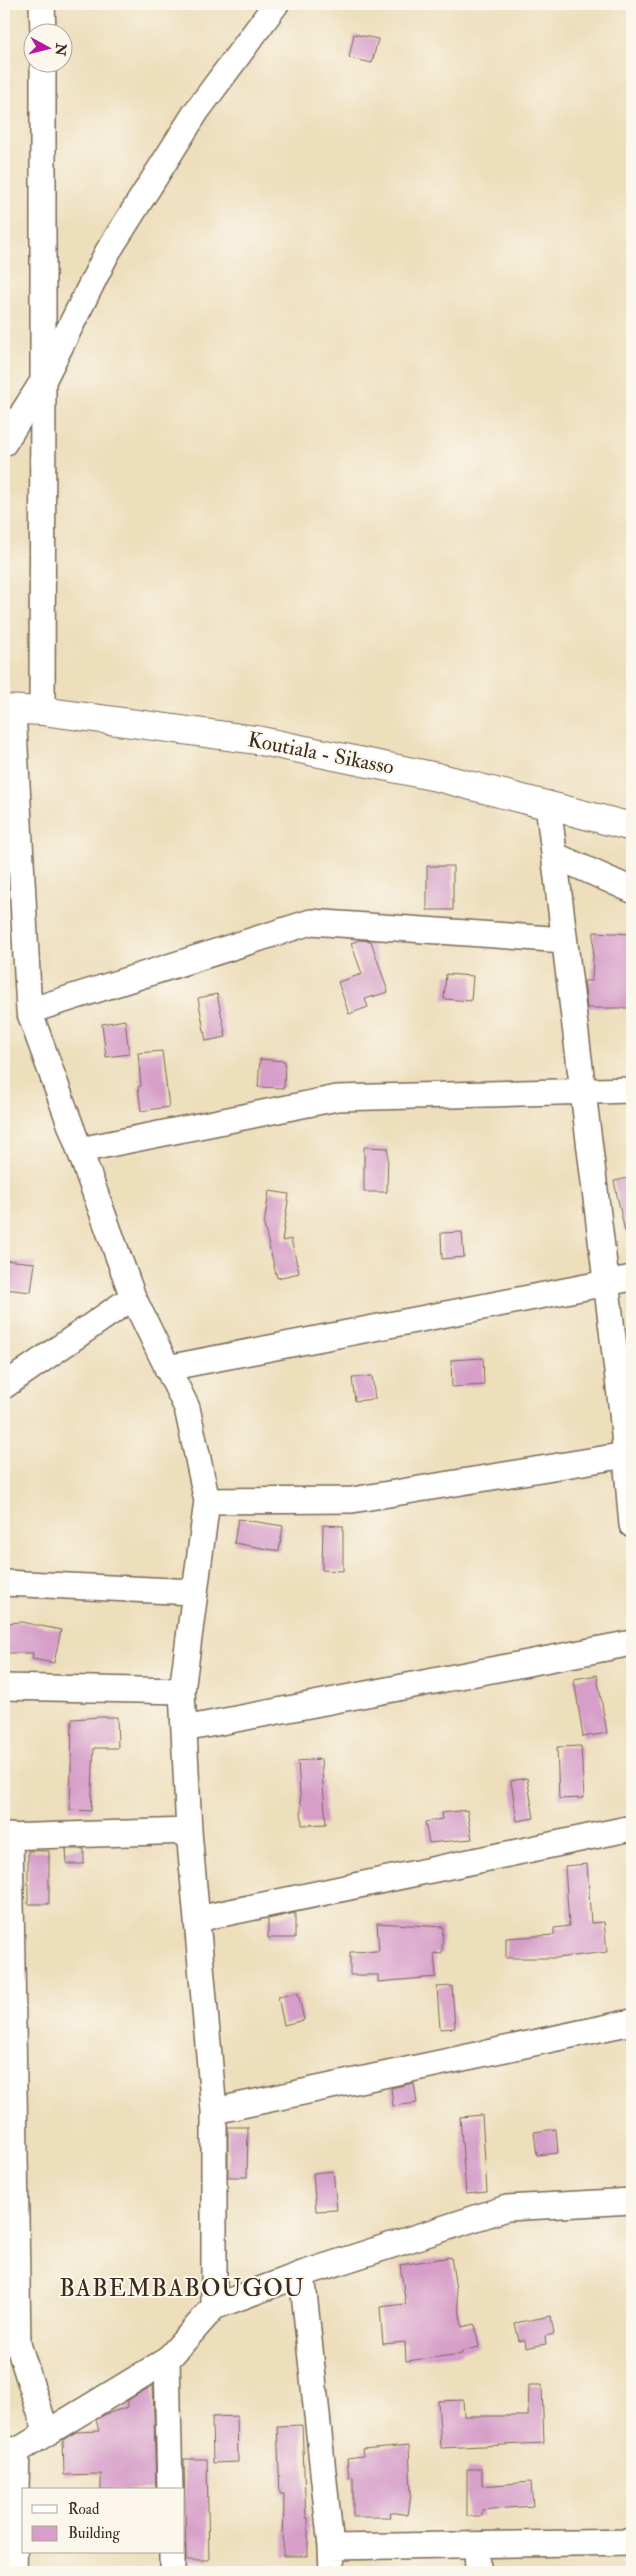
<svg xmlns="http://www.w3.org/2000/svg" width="636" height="2576" viewBox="0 0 636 2576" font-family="'IM FELL Double Pica',serif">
	<rect width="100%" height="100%" fill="#fbf7ec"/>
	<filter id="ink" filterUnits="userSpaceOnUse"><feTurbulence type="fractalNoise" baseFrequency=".02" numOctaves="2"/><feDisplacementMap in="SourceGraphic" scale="10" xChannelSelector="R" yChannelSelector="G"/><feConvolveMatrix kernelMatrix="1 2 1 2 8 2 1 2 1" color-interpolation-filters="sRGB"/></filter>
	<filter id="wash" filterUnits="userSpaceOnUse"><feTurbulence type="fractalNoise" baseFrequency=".0096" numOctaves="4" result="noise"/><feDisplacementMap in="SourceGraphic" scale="20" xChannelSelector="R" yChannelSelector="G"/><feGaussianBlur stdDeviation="1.12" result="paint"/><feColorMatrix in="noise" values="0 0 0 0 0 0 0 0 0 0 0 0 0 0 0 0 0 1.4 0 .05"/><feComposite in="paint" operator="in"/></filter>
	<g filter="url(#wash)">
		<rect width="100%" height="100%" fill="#eddebc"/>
		<g id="blocks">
			<path fill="#d69ec9" d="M 354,34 L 378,39 L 372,63 L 349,58 Z
				M 427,866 L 453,866 L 453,910 L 427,910 Z
				M 594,932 L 632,934 L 632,1008 L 587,1008 L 584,981 L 592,981 Z
				M 359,940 L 371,941 L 388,992 L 365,999 L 368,1007 L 349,1014 L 338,982 L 362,974 L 351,943 Z
				M 446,974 L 473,976 L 471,1001 L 444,999 Z
				M 217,994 L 226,1037 L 206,1041 L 198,998 Z
				M 125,1020 L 129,1054 L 106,1057 L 102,1024 Z
				M 162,1051 L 169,1107 L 141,1111 L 138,1087 L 141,1086 L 138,1053 Z
				M 260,1059 L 285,1061 L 284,1088 L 258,1087 Z
				M 364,1147 L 388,1148 L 387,1192 L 364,1192 Z
				M 632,1177 L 632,1231 L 625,1232 L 614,1181 Z
				M 269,1191 L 289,1194 L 282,1241 L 291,1239 L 299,1273 L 277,1278 L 264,1225 Z
				M 462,1232 L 464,1257 L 442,1259 L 441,1233 Z
				M 4,1260 L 35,1263 L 31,1292 L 4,1289 Z
				M 483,1358 L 484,1385 L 452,1387 L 451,1360 Z
				M 372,1376 L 375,1399 L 355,1401 L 352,1378 Z
				M 238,1519 L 283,1526 L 279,1551 L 234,1543 Z
				M 323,1525 L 343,1526 L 343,1571 L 322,1570 Z
				M 21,1622 L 61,1630 L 54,1663 L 32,1659 L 33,1653 L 4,1653 L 4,1623 Z
				M 597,1675 L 607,1733 L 583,1737 L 574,1679 Z
				M 101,1717 L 117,1717 L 118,1748 L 94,1748 L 91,1811 L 70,1810 L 72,1719 Z
				M 581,1746 L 584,1798 L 559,1799 L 557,1747 Z
				M 321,1759 L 326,1824 L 302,1825 L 298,1761 Z
				M 527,1778 L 534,1818 L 517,1821 L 511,1781 Z
				M 467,1810 L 472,1839 L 429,1843 L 425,1822 L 442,1819 L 441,1813 Z
				M 66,1849 L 84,1849 L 84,1864 L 67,1864 Z
				M 28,1851 L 49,1851 L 49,1904 L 28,1904 Z
				M 587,1864 L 591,1923 L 604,1922 L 607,1952 L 557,1958 L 506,1958 L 506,1938 L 554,1935 L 554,1928 L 569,1926 L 565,1866 Z
				M 295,1913 L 295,1938 L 268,1938 L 268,1919 Z
				M 377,1923 L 443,1927 L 442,1954 L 434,1953 L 436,1977 L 378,1982 L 378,1975 L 350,1975 L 350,1952 L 379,1951 Z
				M 452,1986 L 455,2028 L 440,2029 L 437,1987 Z
				M 298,1993 L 304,2020 L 284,2025 L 278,1997 Z
				M 414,2083 L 417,2103 L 393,2106 L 391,2088 Z
				M 482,2115 L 487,2192 L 466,2194 L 460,2117 Z
				M 228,2127 L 248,2127 L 247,2177 L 228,2177 Z
				M 556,2129 L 558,2153 L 537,2155 L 534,2132 Z
				M 333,2171 L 337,2210 L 316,2211 L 313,2173 Z
				M 451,2257 L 462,2327 L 475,2324 L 479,2347 L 462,2351 L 462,2354 L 406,2361 L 405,2342 L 383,2344 L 380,2307 L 406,2304 L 400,2265 Z
				M 551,2316 L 554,2334 L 545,2336 L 546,2344 L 526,2348 L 525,2340 L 519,2341 L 515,2323 Z
				M 153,2385 L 156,2490 L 101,2490 L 101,2474 L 64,2475 L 63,2440 L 76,2432 L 99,2431 L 96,2420 L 106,2414 L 128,2407 L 128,2400 Z
				M 529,2385 L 542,2385 L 544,2443 L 441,2448 L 438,2401 L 463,2400 L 464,2416 L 528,2416 Z
				M 237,2416 L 238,2462 L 213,2463 L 212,2417 Z
				M 302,2425 L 306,2518 L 308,2518 L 308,2556 L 283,2556 L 284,2494 L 280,2494 L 277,2426 Z
				M 409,2445 L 411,2494 L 408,2515 L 390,2512 L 391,2517 L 353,2517 L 353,2477 L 349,2478 L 347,2458 L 363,2456 L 362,2449 Z
				M 184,2459 L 207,2459 L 209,2560 L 186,2560 Z
				M 467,2469 L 482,2469 L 482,2486 L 531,2482 L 533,2506 L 482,2510 L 482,2516 L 467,2516 Z"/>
		</g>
	</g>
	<g filter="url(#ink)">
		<use href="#blocks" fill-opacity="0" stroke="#796955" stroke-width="1"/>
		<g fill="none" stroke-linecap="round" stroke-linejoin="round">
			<defs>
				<path id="minor" d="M 42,4 L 43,32
					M 4,443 L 43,381 L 43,62
					M 13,710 L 29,1011 L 133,1297 L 187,1408 L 207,1501 L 182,1691 L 189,1831 L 214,2111 L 214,2307
					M 42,711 L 43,381 L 107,253 L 196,112 L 276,4
					M 548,804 L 622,1412 L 632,1525
					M 554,855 L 632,890
					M 29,1011 L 311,922 L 564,940
					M 80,1150 L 337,1098 L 632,1090
					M 167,1368 L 632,1278
					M 4,1386 L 133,1297
					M 207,1501 L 352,1500 L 626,1455
					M 4,1583 L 194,1592
					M 4,1687 L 182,1691
					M 184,1729 L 632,1643
					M 10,1836 L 18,2344 L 46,2431
					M 4,1837 L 189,1831
					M 197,1919 L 632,1828
					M 214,2111 L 632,2022
					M 302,2274 L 331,2547 L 332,2572
					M 167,2360 L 170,2490
					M 4,2459 L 167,2360 L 214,2307 L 302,2274 L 507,2208 L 632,2201
					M 477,2545 L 478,2572
					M 331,2547 L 632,2542
					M 172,2552 L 172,2572
					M 14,2572 L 17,2449"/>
				<path id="major" d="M 4,709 L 42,711 L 256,740 L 437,777 L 632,827"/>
			</defs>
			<use href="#minor" stroke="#796955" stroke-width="28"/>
			<use href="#major" stroke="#796955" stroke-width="30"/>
			<use href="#minor" stroke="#fff" stroke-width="25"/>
			<use href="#major" stroke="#fff" stroke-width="28"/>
		</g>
	</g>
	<g text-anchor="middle" stroke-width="4" stroke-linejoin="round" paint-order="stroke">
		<g font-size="21" fill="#3b2a1e" stroke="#fbf7ec">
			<text transform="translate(321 753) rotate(11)" y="7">Koutiala - Sikasso</text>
		</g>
		<g font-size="24" letter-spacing="1" fill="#3b2a1e" stroke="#fbf7ec">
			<text x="182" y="2296">BABEMBABOUGOU</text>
		</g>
	</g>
	<rect width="636" height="2576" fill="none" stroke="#fbf7ec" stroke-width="20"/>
	<rect x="22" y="2488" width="162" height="65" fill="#fbf7ec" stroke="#aea59a"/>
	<rect x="32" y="2505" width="25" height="8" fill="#ffffff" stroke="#aea59a"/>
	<text x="68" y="2514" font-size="15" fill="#3b2a1e">Road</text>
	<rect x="32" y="2526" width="25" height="15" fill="#d69ec9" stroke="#aea59a"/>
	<text x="68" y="2538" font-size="15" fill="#3b2a1e">Building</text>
	<g transform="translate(48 48) rotate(97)"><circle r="24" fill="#fbf7ec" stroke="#aea59a"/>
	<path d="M0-4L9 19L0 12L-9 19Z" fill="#b5179e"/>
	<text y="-8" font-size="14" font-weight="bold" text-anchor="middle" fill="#3b2a1e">N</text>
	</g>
</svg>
